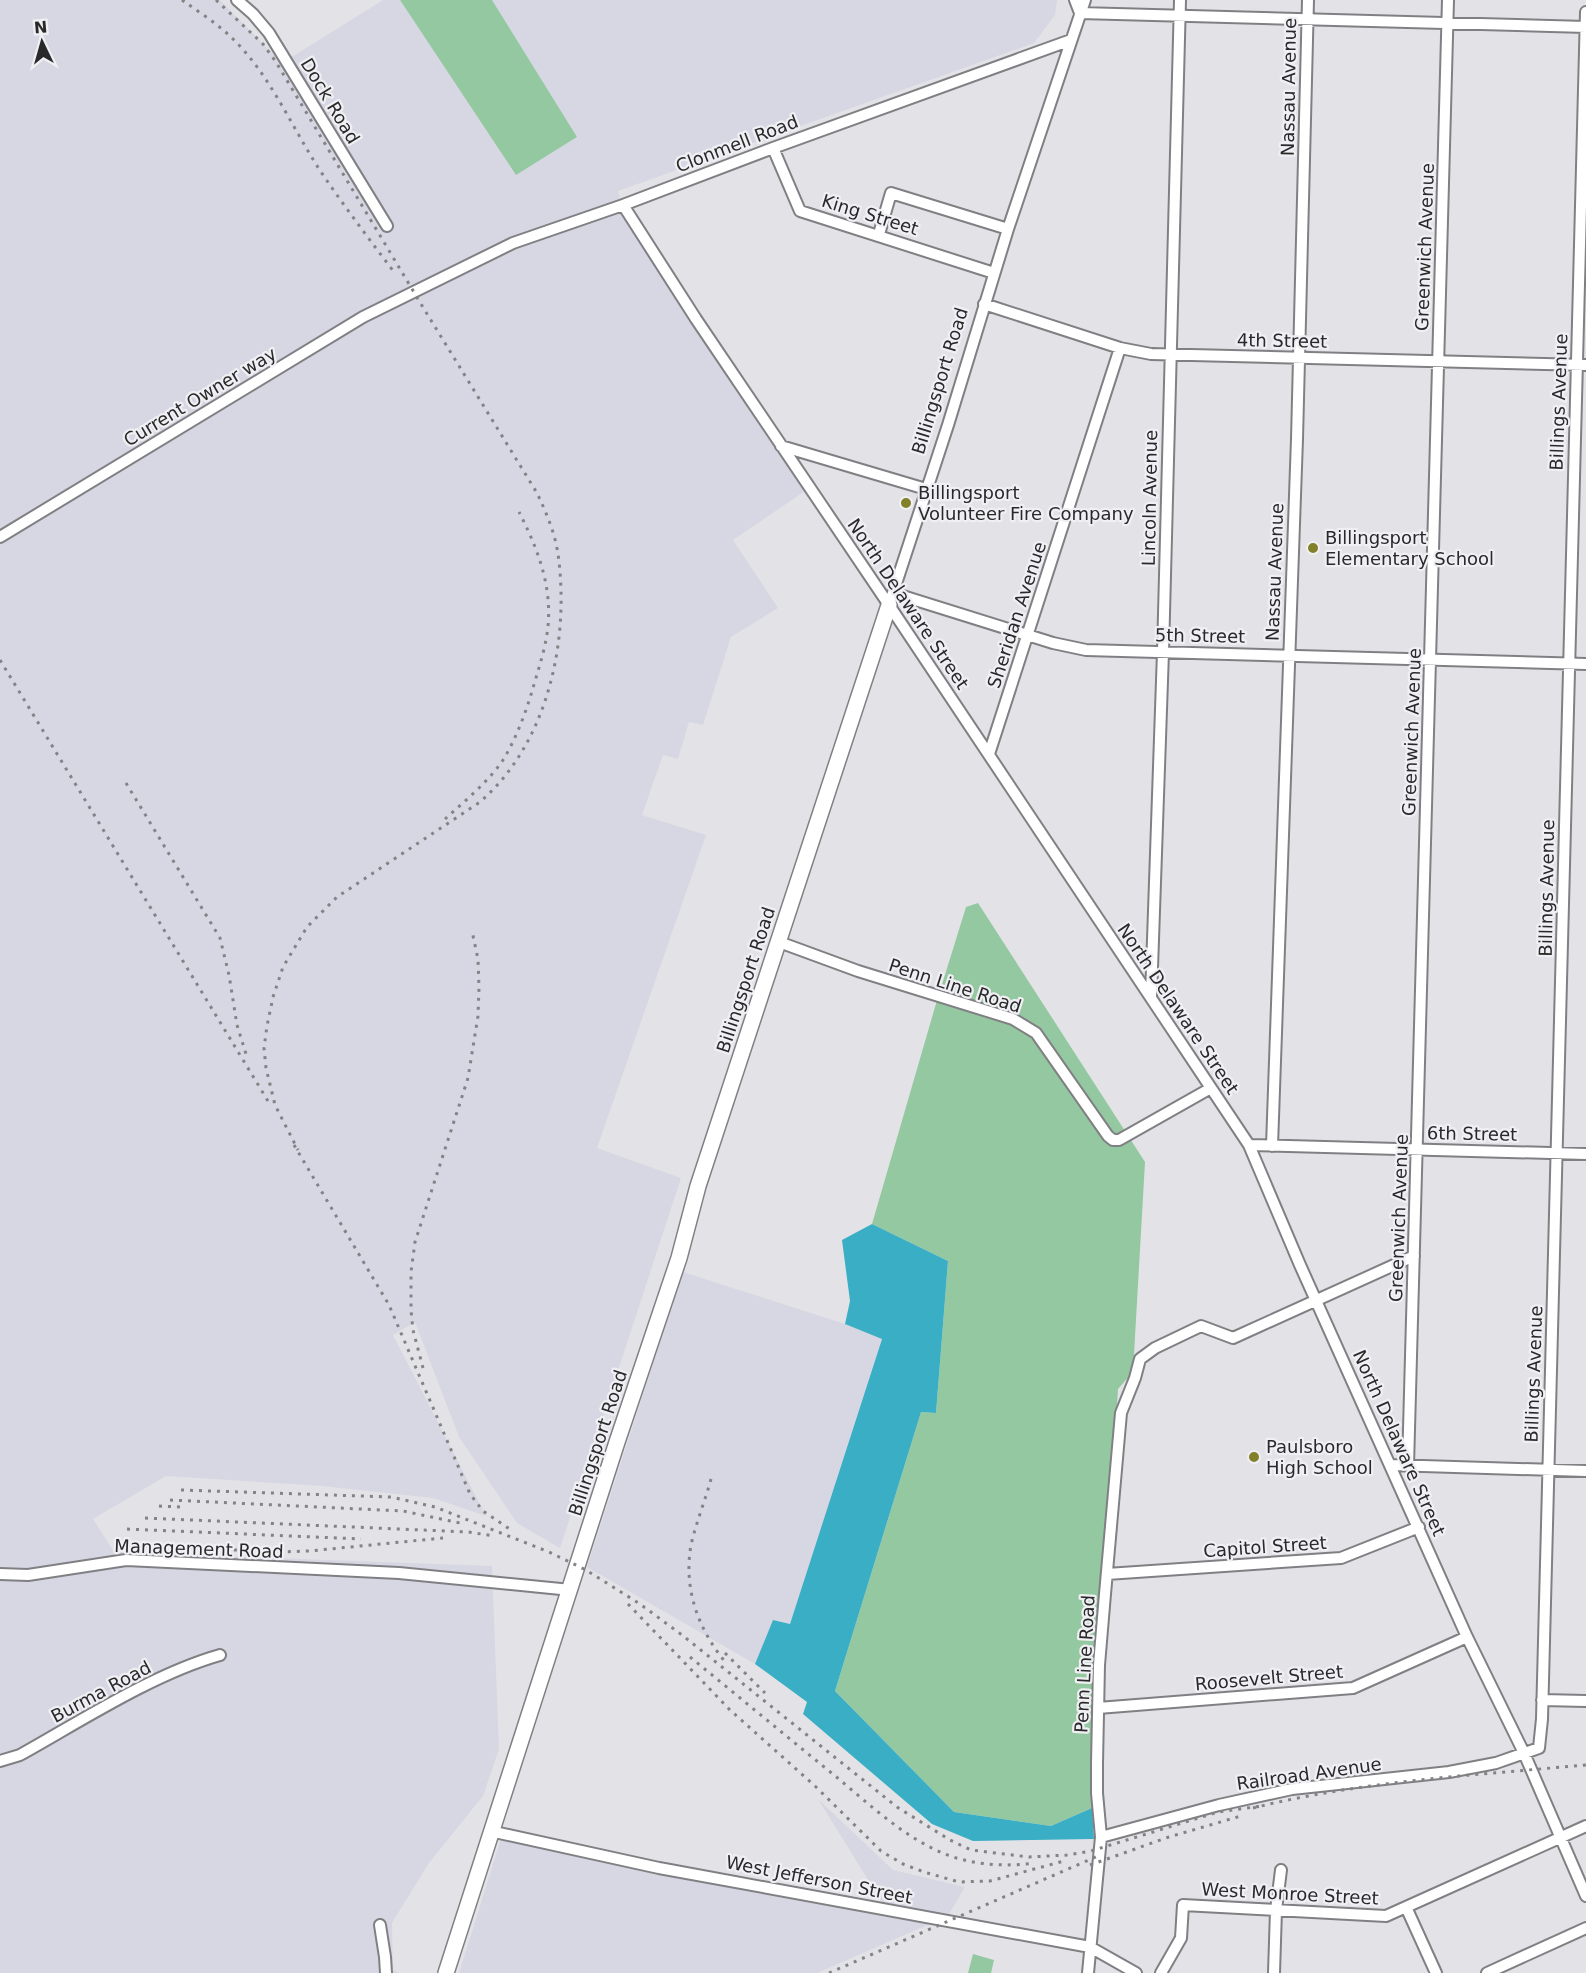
<svg xmlns="http://www.w3.org/2000/svg" width="1586" height="1973" viewBox="0 0 1586 1973" font-family="'DejaVu Sans',sans-serif">
	<rect width="100%" height="100%" fill="#e3e3e7"/>
	<path fill="#d6d7e2" d="M 0,0 L 220,0 L 282,63 L 383,0 L 400,0 L 516,175 L 577,137 L 492,0 L 1057,0 L 1055,15 L 1034,43 L 618,191 L 620,201 L 811,487 L 733,540 L 778,608 L 731,637 L 703,725 L 689,722 L 678,759 L 663,755 L 642,815 L 706,835 L 597,1148 L 681,1178 L 560,1548 L 517,1523 L 459,1437 L 415,1322 L 393,1335 L 486,1516 L 433,1498 L 322,1486 L 166,1476 L 93,1519 L 114,1552 L 492,1566 L 499,1749 L 483,1796 L 429,1863 L 392,1923 L 393,1970 L 399,1973 L 0,1973 Z
		M 683,1272 L 845,1324 L 882,1338 L 790,1624 L 773,1620 L 755,1664 L 587,1567 Z
		M 818,1799 L 893,1870 L 965,1887 L 948,1916 L 817,1973 L 459,1973 L 503,1832 L 721,1876 L 883,1904 Z"/>
	<path fill="#94c8a0" d="M 400,0 L 492,0 L 577,137 L 516,175 Z
		M 978,903 L 1145,1162 L 1133,1372 L 1118,1389 L 1092,1808 L 1051,1826 L 954,1812 L 835,1691 L 921,1412 L 936,1413 L 948,1261 L 872,1224 L 935,1007 L 966,907 Z
		M 973,1954 L 994,1960 L 991,1973 L 968,1973 Z"/>
	<path fill="#39aec4" d="M 872,1224 L 948,1261 L 936,1413 L 921,1412 L 835,1691 L 954,1812 L 1051,1826 L 1092,1808 L 1094,1839 L 973,1841 L 932,1824 L 803,1714 L 807,1702 L 755,1664 L 773,1620 L 790,1624 L 882,1339 L 845,1324 L 850,1301 L 842,1240 Z"/>
	<g fill="none" stroke-linecap="round" stroke-linejoin="round">
		<defs>
			<path id="street" d="M 237,0 L 253,14 L 269,33 L 387,226
				M 1075,0 L 1080,13 L 1586,27
				M 773,148 L 800,211 L 994,273
				M 623,205 L 696,319 L 889,605 L 1249,1145 L 1300,1265 L 1467,1637 L 1524,1753 L 1586,1896
				M 879,234 L 891,193 L 1008,229
				M 984,304 L 1120,348 L 1151,354 L 1586,365
				M 781,446 L 926,489
				M 0,537 L 363,317 L 513,243 L 623,205 L 773,148 L 1071,40
				M 893,593 L 1053,643 L 1086,650 L 1586,664
				M 891,599 L 948,425 L 1008,229 L 1085,0
				M 989,754 L 1120,348
				M 779,942 L 858,971 L 1013,1019 L 1036,1033 L 1108,1136 L 1113,1140 L 1119,1140 L 1211,1088
				M 1151,997 L 1163,652 L 1180,0
				M 1249,1145 L 1586,1154
				M 1272,1146 L 1297,439 L 1308,0
				M 1391,1465 L 1586,1471
				M 1408,1466 L 1448,0
				M 0,1574 L 28,1575 L 126,1560 L 399,1573 L 571,1590
				M 1107,1574 L 1341,1558 L 1419,1527
				M 1542,1700 L 1586,1701
				M 1098,1708 L 1353,1688 L 1467,1637
				M 0,1761 L 20,1755 C 81,1721 153,1674 220,1655
				M 490,1831 L 659,1868 L 1090,1947 L 1136,1973
				M 1101,1837 L 1219,1805 L 1292,1789 L 1449,1772 L 1496,1763 L 1539,1748 L 1542,1719 L 1586,12
				M 1406,1907 L 1436,1973
				M 380,1925 L 385,1957 L 386,1973
				M 1088,1973 L 1101,1837 L 1097,1793 L 1097,1763 L 1099,1665 L 1105,1594 L 1121,1413 L 1135,1378 L 1140,1359 L 1155,1348 L 1201,1326 L 1233,1338 L 1414,1256
				M 1161,1973 L 1181,1938 L 1183,1905 L 1386,1916 L 1586,1826
				M 1274,1973 L 1276,1910 L 1281,1870
				M 1487,1973 L 1586,1928"/>
			<path id="secondary" d="M 446,1973 L 617,1442 L 679,1258 L 698,1186 L 889,605"/>
		</defs>
		<use href="#street" stroke="#808084" stroke-width="14"/>
		<use href="#secondary" stroke="#808084" stroke-width="18"/>
		<use href="#street" stroke="#fff" stroke-width="10"/>
		<use href="#secondary" stroke="#fff" stroke-width="15"/>
		<path stroke="#838386" stroke-width="3" stroke-dasharray="3 6" stroke-linecap="butt" d="M 182,0 C 199,12 218,24 233,39 C 271,76 292,128 321,172 C 344,206 369,239 394,272
			M 216,0 L 263,44 L 276,62 L 421,304 L 537,493 C 546,512 555,533 558,554 C 570,640 548,743 480,802 L 337,897 L 307,927 L 283,967 L 273,997 L 267,1026 L 264,1048 L 266,1068 L 275,1105 L 298,1150
			M 0,660 L 271,1106
			M 126,783 L 220,938 L 229,975 L 237,1025 L 246,1054
			M 445,819 C 465,801 488,782 503,760 C 516,739 526,712 533,688 C 539,667 546,647 548,626 C 552,585 537,547 519,512
			M 294,1145 L 389,1305 L 470,1494 L 483,1511 L 511,1530
			M 423,1368 L 413,1330 L 411,1310 L 411,1272 L 415,1242 L 468,1078 L 478,1016 L 479,988 L 478,959 L 472,931
			M 711,1479 C 705,1501 696,1523 691,1545 C 683,1590 699,1631 727,1664
			M 181,1490 L 391,1497 L 435,1507 L 549,1552 L 586,1570 L 640,1604 L 682,1635 L 897,1807 L 950,1840 L 971,1850 L 1029,1857 L 1067,1855 L 1091,1851 L 1218,1812 L 1262,1806
			M 170,1500 L 403,1511 L 460,1523
			M 159,1506 L 180,1507
			M 145,1518 L 468,1532 L 495,1536
			M 127,1529 L 361,1539
			M 126,1545 L 278,1552 L 309,1551 L 443,1538
			M 628,1604 L 730,1710 L 816,1787 L 881,1851 L 903,1864 L 924,1872 L 959,1882 L 990,1881 L 1064,1861
			M 725,1653 L 765,1693
			M 690,1657 C 738,1696 786,1736 834,1775 C 868,1803 903,1837 945,1854 C 973,1865 1005,1867 1034,1863
			M 1253,1808 C 1361,1781 1475,1775 1586,1765
			M 1090,1865 L 1169,1837 L 1241,1816
			M 829,1973 L 1098,1856"/>
	</g>
	<g fill="#828029" stroke="#f0f0f4" stroke-width="2">
		<circle cx="906" cy="503" r="6"/>
		<circle cx="1313" cy="548" r="6"/>
		<circle cx="1254" cy="1457" r="6"/>
	</g>
	<g text-anchor="middle" stroke-width="4.5" stroke-linejoin="round" paint-order="stroke">
		<g font-size="18" fill="#29292a" stroke="#f0f0f4">
			<text transform="translate(1289 87) rotate(-89)" y="6">Nassau Avenue</text>
			<text transform="translate(330 101) rotate(59)" y="6">Dock Road</text>
			<text transform="translate(737 144) rotate(-21)" y="6">Clonmell Road</text>
			<text transform="translate(870 215) rotate(17)" y="6">King Street</text>
			<text transform="translate(1425 247) rotate(-88)" y="6">Greenwich Avenue</text>
			<text transform="translate(1282 341) rotate(1)" y="6">4th Street</text>
			<text transform="translate(940 381) rotate(-73)" y="6">Billingsport Road</text>
			<text transform="translate(200 397) rotate(-31)" y="6">Current Owner way</text>
			<text transform="translate(1559 402) rotate(-88)" y="6">Billings Avenue</text>
			<text transform="translate(1150 498) rotate(-89)" y="6">Lincoln Avenue</text>
			<text transform="translate(1275 572) rotate(-88)" y="6">Nassau Avenue</text>
			<text transform="translate(908 604) rotate(56)" y="6">North Delaware Street</text>
			<text transform="translate(1017 615) rotate(-72)" y="6">Sheridan Avenue</text>
			<text transform="translate(1200 636) rotate(1)" y="6">5th Street</text>
			<text transform="translate(1412 732) rotate(-88)" y="6">Greenwich Avenue</text>
			<text transform="translate(1547 888) rotate(-89)" y="6">Billings Avenue</text>
			<text transform="translate(746 980) rotate(-72)" y="6">Billingsport Road</text>
			<text transform="translate(955 986) rotate(18)" y="6">Penn Line Road</text>
			<text transform="translate(1178 1009) rotate(56)" y="6">North Delaware Street</text>
			<text transform="translate(1472 1134) rotate(1)" y="6">6th Street</text>
			<text transform="translate(1399 1218) rotate(-88)" y="6">Greenwich Avenue</text>
			<text transform="translate(1534 1374) rotate(-88)" y="6">Billings Avenue</text>
			<text transform="translate(598 1443) rotate(-72)" y="6">Billingsport Road</text>
			<text transform="translate(1399 1443) rotate(66)" y="6">North Delaware Street</text>
			<text transform="translate(1265 1547) rotate(-4)" y="6">Capitol Street</text>
			<text transform="translate(199 1549) rotate(2)" y="6">Management Road</text>
			<text transform="translate(1085 1664) rotate(-87)" y="6">Penn Line Road</text>
			<text transform="translate(1269 1678) rotate(-5)" y="6">Roosevelt Street</text>
			<text transform="translate(101 1692) rotate(-28)" y="6">Burma Road</text>
			<text transform="translate(1309 1774) rotate(-8)" y="6">Railroad Avenue</text>
			<text transform="translate(819 1880) rotate(11)" y="6">West Jefferson Street</text>
			<text transform="translate(1290 1894) rotate(3)" y="6">West Monroe Street</text>
		</g>
		<g font-size="18" fill="#29292a" stroke="#f0f0f4" text-anchor="start">
			<text x="918" y="499">Billingsport<tspan x="918" dy="21">Volunteer Fire Company</tspan></text>
			<text x="1325" y="544">Billingsport<tspan x="1325" dy="21">Elementary School</tspan></text>
			<text x="1266" y="1453">Paulsboro<tspan x="1266" dy="21">High School</tspan></text>
		</g>
	</g>
	<g transform="translate(42 42) rotate(355)" stroke="#f0f0f4" stroke-width="4.5" paint-order="stroke">
	<path d="M0-4.5L10 22L0 15L-10 22Z" fill="#29292a"/>
	<text y="-9" font-size="16" font-weight="bold" text-anchor="middle" fill="#29292a">N</text>
	</g>
</svg>
